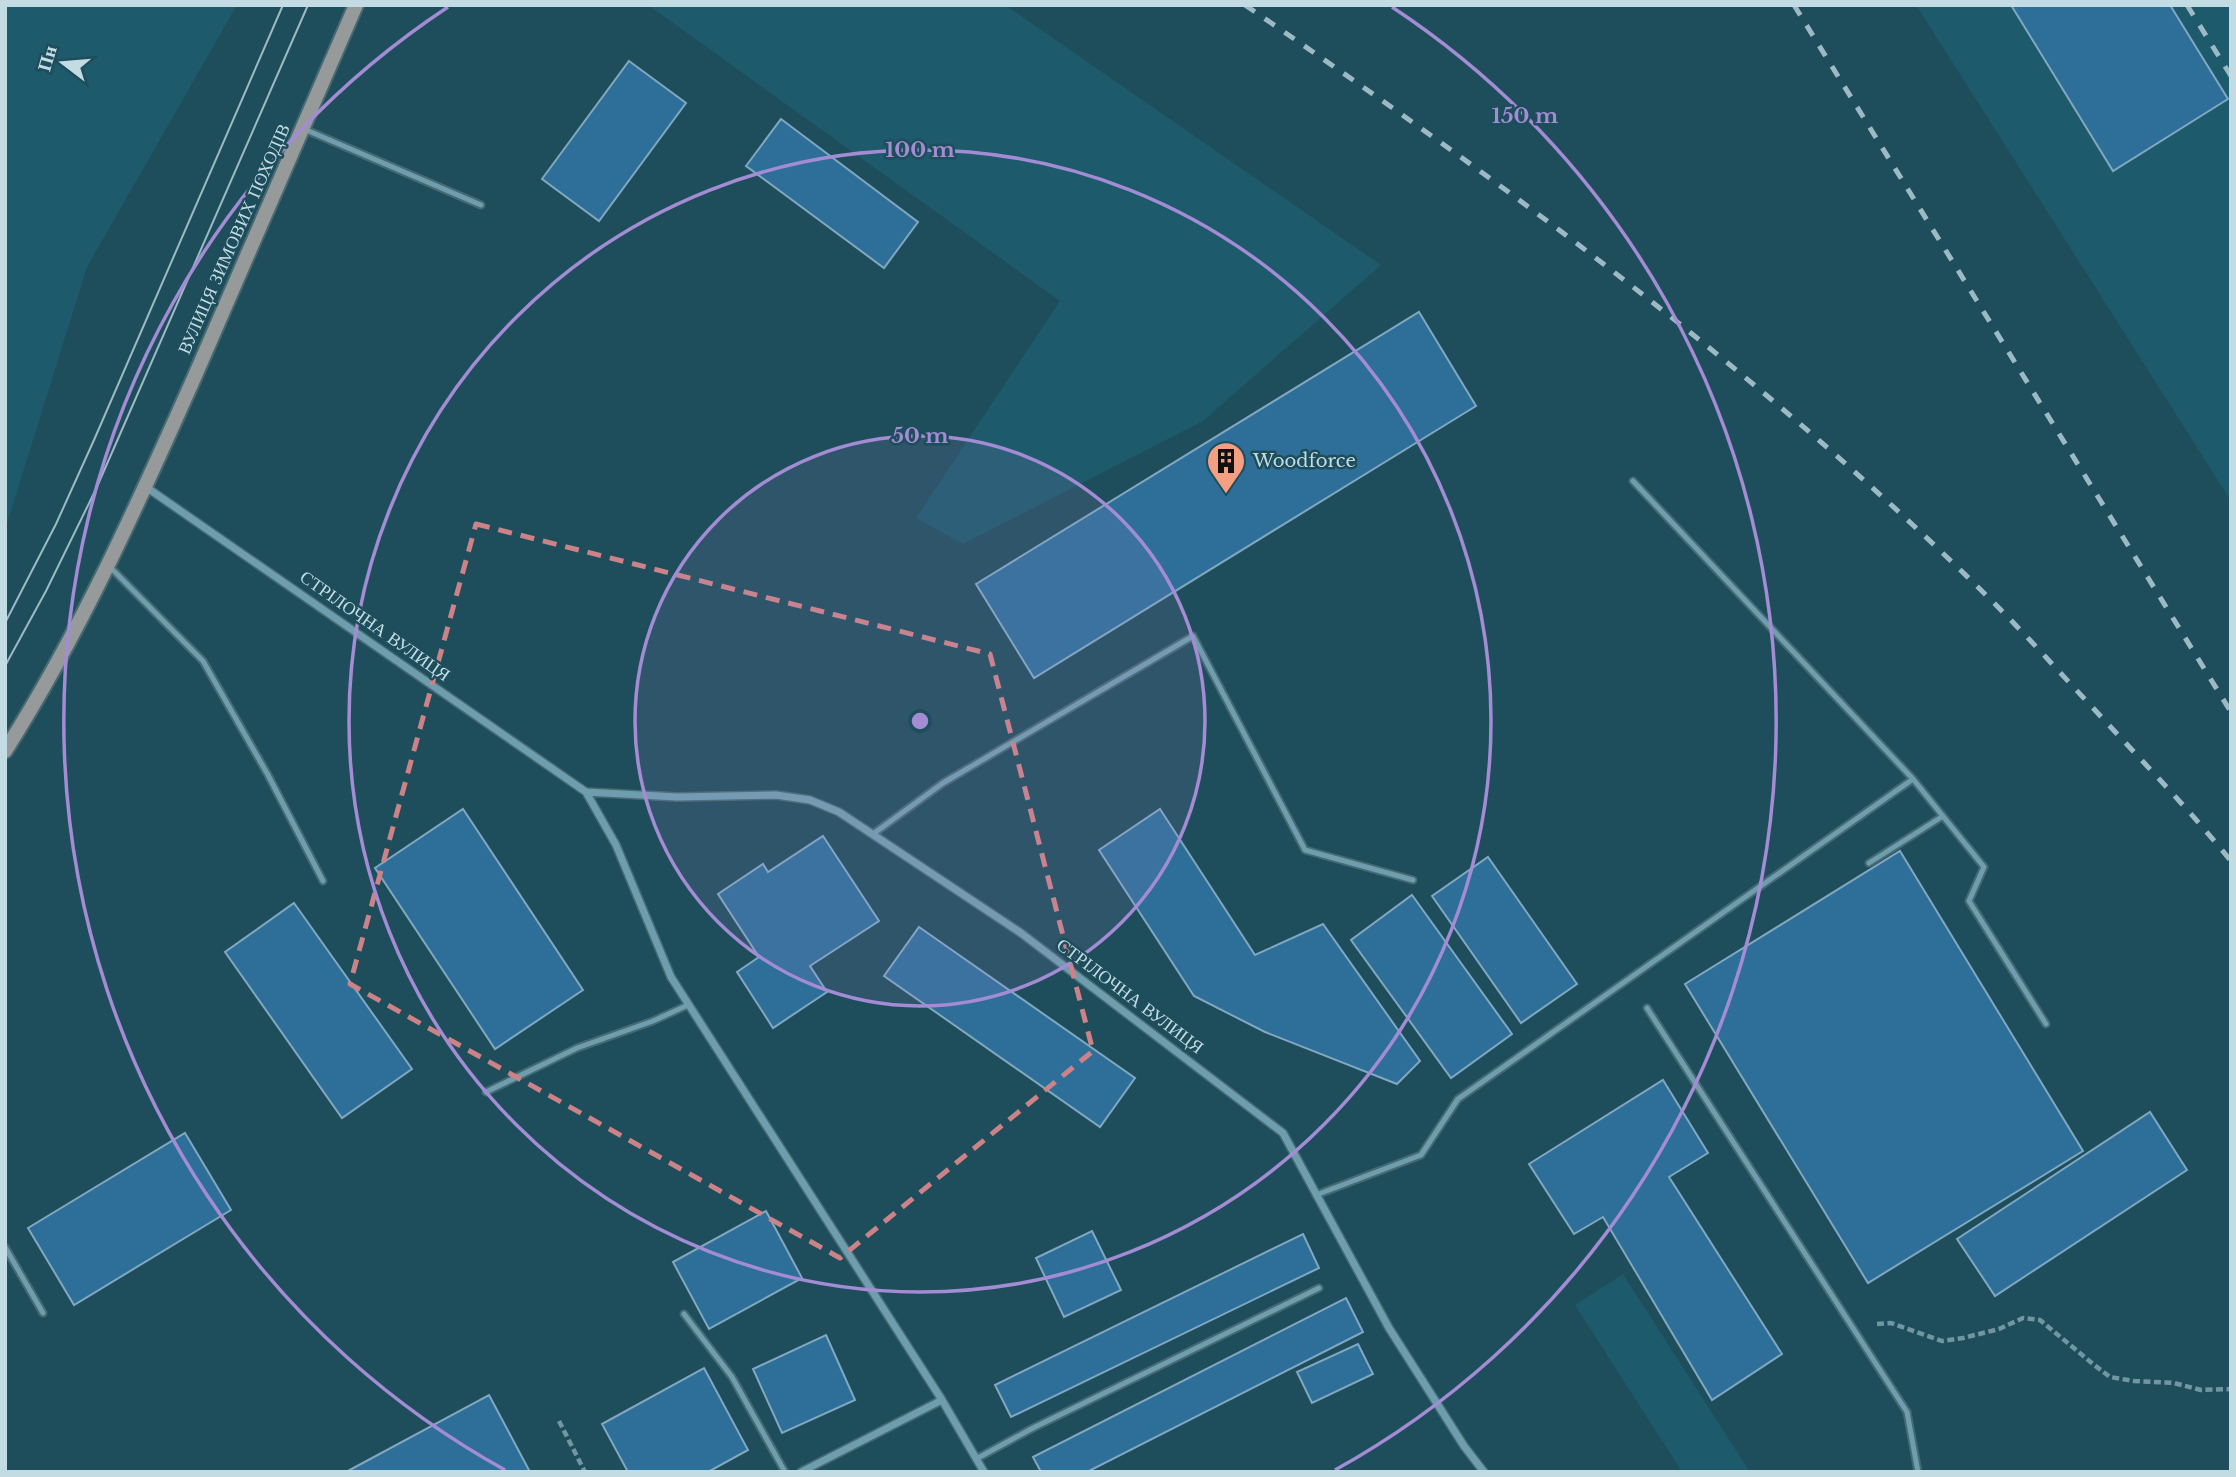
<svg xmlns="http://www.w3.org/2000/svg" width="2236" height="1477" viewBox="0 0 2236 1477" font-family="'Libre Baskerville',serif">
	<rect width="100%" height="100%" fill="#1e4e5c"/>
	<path fill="#1d5a6b" d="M 5,5 L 237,5 L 87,267 L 5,530 Z
		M 648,5 L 1005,5 L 1381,265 L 1203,421 L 963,544 L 916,518 L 1060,301 Z
		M 1916,5 L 2231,5 L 2231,501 Z
		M 1623,1274 L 1750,1472 L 1682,1472 L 1575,1305 Z"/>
	<path fill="#2d6f99" stroke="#81a7c1" stroke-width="2" d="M 2011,5 L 2170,5 L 2228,99 L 2113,171 Z
		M 629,61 L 686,103 L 599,221 L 542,179 Z
		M 781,119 L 918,222 L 884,268 L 746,166 Z
		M 1419,312 L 1476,406 L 1034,678 L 976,584 Z
		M 463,809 L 583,990 L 495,1049 L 375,868 Z
		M 1160,809 L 1255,955 L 1323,924 L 1420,1061 L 1397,1084 L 1265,1032 L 1194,996 L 1099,850 Z
		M 823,836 L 879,921 L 810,966 L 827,992 L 773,1028 L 737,972 L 759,957 L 718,894 L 763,864 L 768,872 Z
		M 1900,851 L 2083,1151 L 1868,1283 L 1685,984 Z
		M 1488,857 L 1577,984 L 1521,1023 L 1432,896 Z
		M 1412,895 L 1512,1034 L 1451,1078 L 1351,940 Z
		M 294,903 L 412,1069 L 342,1118 L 225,952 Z
		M 919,927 L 1135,1078 L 1100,1127 L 884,976 Z
		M 1663,1080 L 1708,1153 L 1669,1177 L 1782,1354 L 1712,1400 L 1603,1217 L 1574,1234 L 1529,1164 Z
		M 2150,1112 L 2187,1170 L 1995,1296 L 1957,1239 Z
		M 185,1133 L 231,1210 L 74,1305 L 28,1228 Z
		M 766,1211 L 802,1278 L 709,1329 L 673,1262 Z
		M 1092,1231 L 1121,1290 L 1064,1317 L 1036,1258 Z
		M 1303,1234 L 1319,1268 L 1011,1417 L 995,1385 Z
		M 1346,1298 L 1363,1332 L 1087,1472 L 1041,1472 L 1033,1457 Z
		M 826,1335 L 855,1400 L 782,1433 L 753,1369 Z
		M 1358,1344 L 1373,1374 L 1312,1403 L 1297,1372 Z
		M 704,1368 L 748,1450 L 708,1472 L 628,1472 L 602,1424 Z
		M 489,1395 L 530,1472 L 346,1472 Z"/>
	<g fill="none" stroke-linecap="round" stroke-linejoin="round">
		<defs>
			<path id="lane" d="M 304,129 L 481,205
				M 1633,481 L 1913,779
				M 110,567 L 203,661 L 268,775 L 323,881
				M 873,834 L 943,783 L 1193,636 L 1305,850 L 1413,880
				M 1869,863 L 1943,816
				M 1647,1008 L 1907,1412 L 1918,1472
				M 486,1092 L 577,1048 L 653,1021 L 688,1005
				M 1316,1195 L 1421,1155 L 1458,1099 L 1913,779 L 1984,867 L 1969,901 L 2046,1024
				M 5,1247 L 43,1313
				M 684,1314 L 732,1377 L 785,1472
				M 976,1459 L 1033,1428 L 1319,1288"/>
			<path id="street" d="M 146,487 L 586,792 L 616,845 L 671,977 L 942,1400 L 984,1472
				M 586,792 L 677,797 L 776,795 L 810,800 L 839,812 L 1021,933 L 1283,1133 L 1389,1328 L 1464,1446 L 1484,1472
				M 801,1472 L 942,1400"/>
			<path id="secondary" d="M 5,751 C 80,633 137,506 194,378 C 248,254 302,130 356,5"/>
		</defs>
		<use href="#lane" stroke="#476972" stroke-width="9"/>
		<use href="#street" stroke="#476972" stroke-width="10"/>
		<use href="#secondary" stroke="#476972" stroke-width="18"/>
		<path stroke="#7296a1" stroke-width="4.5" stroke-dasharray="7 3.5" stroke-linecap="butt" d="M 1877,1324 L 1891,1323 L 1942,1341 L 1963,1338 L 1999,1329 L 2023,1318 L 2040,1320 L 2093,1364 L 2110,1377 L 2134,1381 L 2174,1383 L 2201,1390 L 2231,1389
			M 559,1421 L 585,1472"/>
		<use href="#lane" stroke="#6e9eae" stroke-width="5"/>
		<use href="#street" stroke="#6e9eae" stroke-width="7"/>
		<use href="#secondary" stroke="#979a9a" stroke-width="14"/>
		<path stroke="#9dbac4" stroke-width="2" d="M 5,623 L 56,524 L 94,440 L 283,5
			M 5,666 L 46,591 L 96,489 L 308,5"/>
		<path stroke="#9dbac4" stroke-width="5" stroke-dasharray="12 12" stroke-linecap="butt" d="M 1245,5 C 1509,186 1768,378 1995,604 C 2029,638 2061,674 2094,709 C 2140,759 2188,808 2231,861
			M 1794,5 L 2231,712
			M 2187,5 L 2231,76"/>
	</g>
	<path fill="none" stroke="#cc8286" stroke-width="5" stroke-dasharray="14 9" stroke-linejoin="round" d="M 476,524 L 990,654 L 1093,1051 L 840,1258 L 350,984 Z"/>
	<circle cx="920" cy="721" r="285" fill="#a38cd3" fill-opacity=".12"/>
	<g fill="none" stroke="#a38cd3" stroke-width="3.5">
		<circle cx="920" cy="721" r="285"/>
		<circle cx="920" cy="721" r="571"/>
		<path d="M505 1470A856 856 0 0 1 448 7M1392 7A856 856 0 0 1 1335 1470"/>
	</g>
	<defs>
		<symbol id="building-pin" viewBox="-11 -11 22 30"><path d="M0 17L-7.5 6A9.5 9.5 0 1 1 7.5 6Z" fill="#f39f82" stroke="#1e4e5c"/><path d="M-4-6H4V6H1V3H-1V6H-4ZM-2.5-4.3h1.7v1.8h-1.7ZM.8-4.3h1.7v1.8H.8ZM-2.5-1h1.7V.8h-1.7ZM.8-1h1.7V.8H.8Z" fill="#111"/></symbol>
	</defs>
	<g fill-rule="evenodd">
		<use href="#building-pin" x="1204" y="439" width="44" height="60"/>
	</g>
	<g text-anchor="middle" stroke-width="5" stroke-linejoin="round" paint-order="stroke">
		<g font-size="18" fill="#c3dbe3" stroke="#1e4e5c">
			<text transform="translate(234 239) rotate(-66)" y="6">ВУЛИЦЯ ЗИМОВИХ ПОХОДІВ</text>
			<text transform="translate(375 626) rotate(35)" y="6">СТРІЛОЧНА ВУЛИЦЯ</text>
			<text transform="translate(1130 996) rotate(37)" y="6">СТРІЛОЧНА ВУЛИЦЯ</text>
		</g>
		<g font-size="18" fill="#c3dbe3" stroke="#1e4e5c" text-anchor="start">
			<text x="1253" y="467">Woodforce</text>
		</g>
	</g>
	<circle cx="920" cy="721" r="10" fill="#a38cd3" stroke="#1e4e5c" stroke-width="3.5"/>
	<g font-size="21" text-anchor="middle" font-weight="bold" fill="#a38cd3" stroke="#1e4e5c" stroke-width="5" stroke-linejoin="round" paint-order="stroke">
		<text x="1525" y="123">150 m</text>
		<text x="920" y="157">100 m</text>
		<text x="920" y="443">50 m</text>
	</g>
	<rect width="2236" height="1477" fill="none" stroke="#c3dbe3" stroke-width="14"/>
	<g transform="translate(63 63) rotate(286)" stroke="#1e4e5c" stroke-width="5" paint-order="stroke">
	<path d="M0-5L12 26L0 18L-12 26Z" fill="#c3dbe3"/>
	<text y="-10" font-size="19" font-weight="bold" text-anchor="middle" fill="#c3dbe3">Пн</text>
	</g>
</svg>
